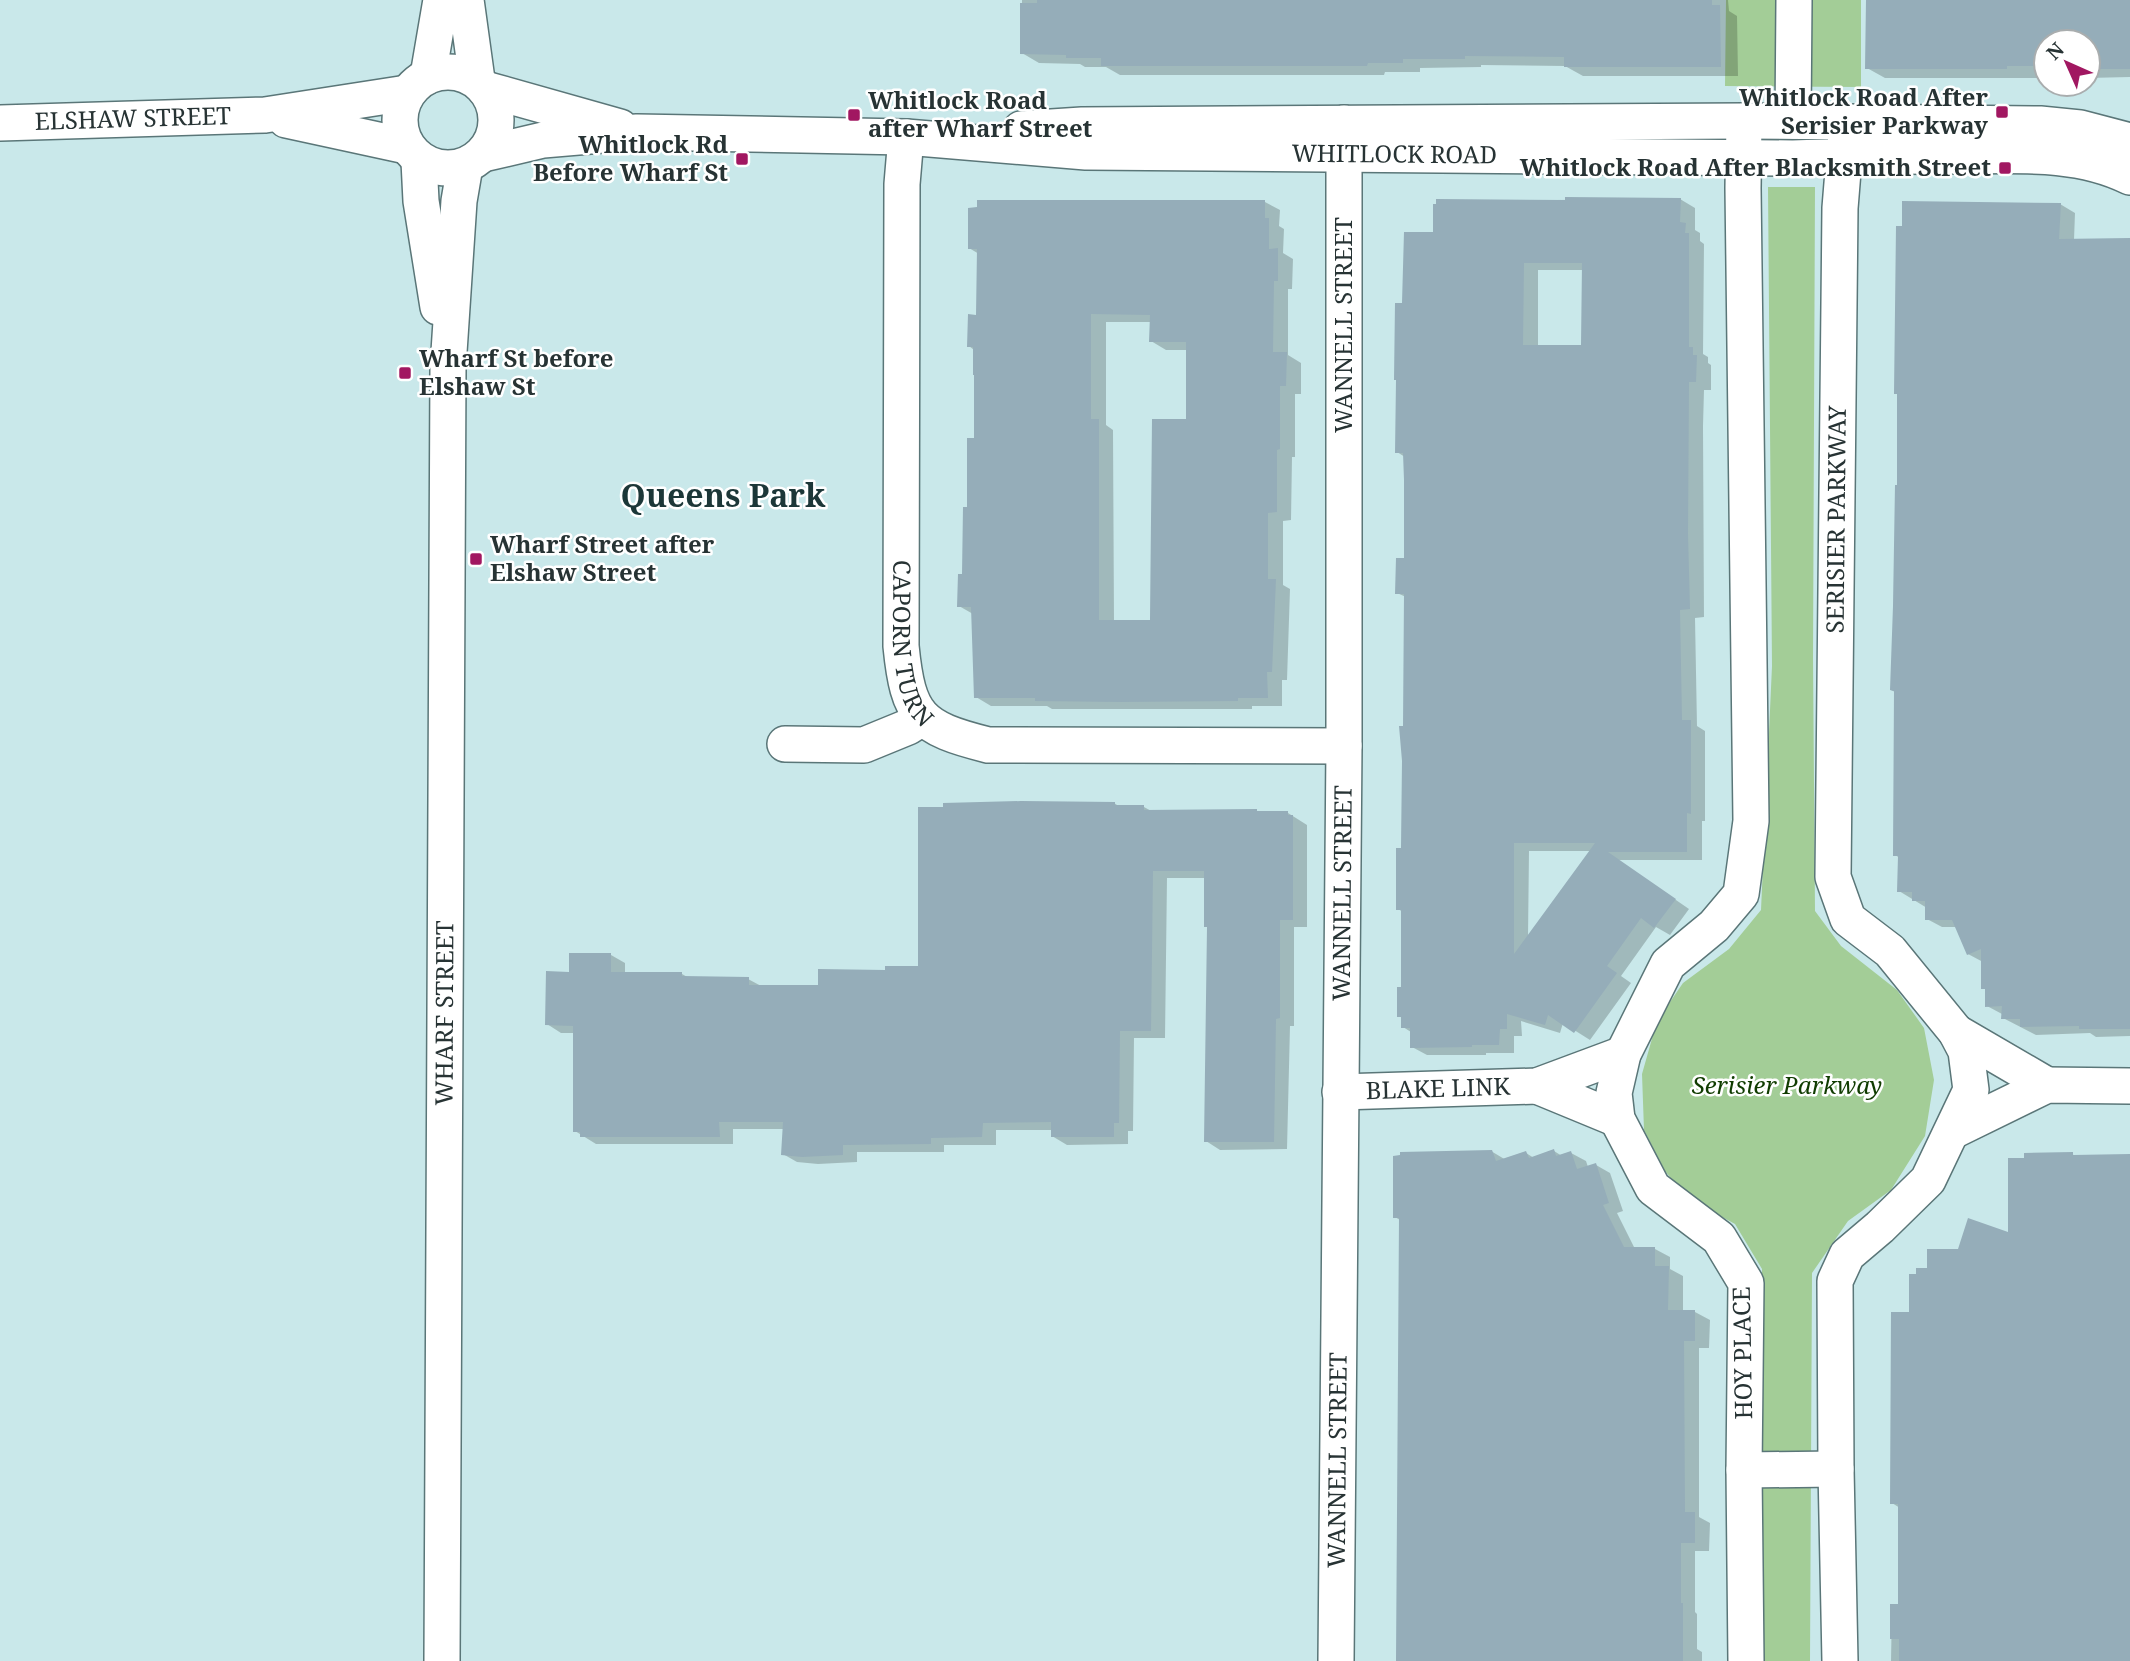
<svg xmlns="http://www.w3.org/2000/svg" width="2130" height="1661" viewBox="0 0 2130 1661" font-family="'Noto Serif',serif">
	<rect width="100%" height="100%" fill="#c9e8ea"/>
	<path fill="#a3cd97" d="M 1726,0 L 1861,0 L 1861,87 L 1725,86 Z
		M 1768,187 L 1815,187 L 1813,658 L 1815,911 L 1841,946 L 1897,990 L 1924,1028 L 1934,1080 L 1925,1136 L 1891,1190 L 1848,1221 L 1812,1273 L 1810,1661 L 1763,1661 L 1762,1269 L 1735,1224 L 1687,1198 L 1665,1171 L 1644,1130 L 1642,1074 L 1657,1021 L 1683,983 L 1729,949 L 1761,910 L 1772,666 Z"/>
	<path fill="#0003" fill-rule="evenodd" d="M 1022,0 L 1728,0 L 1729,11 L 1737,16 L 1738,76 L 1583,76 L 1565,66 L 1481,65 L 1481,67 L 1420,68 L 1420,72 L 1385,72 L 1384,75 L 1120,75 L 1106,67 L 1085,67 L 1080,64 L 1039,63 L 1022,53 Z
		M 1867,0 L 2112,0 L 2130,15 L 2130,77 L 2088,78 L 2088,42 L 2046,42 L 2046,78 L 1885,78 L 1867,68 Z
		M 1680,199 L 1695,208 L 1695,230 L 1700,233 L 1700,241 L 1704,244 L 1703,354 L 1708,357 L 1708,363 L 1711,365 L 1711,390 L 1704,390 L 1703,426 L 1704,617 L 1695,618 L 1697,726 L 1705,731 L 1705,821 L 1702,821 L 1702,860 L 1618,860 L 1689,909 L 1670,935 L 1656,927 L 1621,976 L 1631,983 L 1590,1040 L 1563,1023 L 1560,1033 L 1521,1021 L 1522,1036 L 1514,1036 L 1514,1053 L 1486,1053 L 1486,1055 L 1427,1055 L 1412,1047 L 1411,1032 L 1403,1027 L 1403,1018 L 1398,1016 L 1402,989 L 1403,912 L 1398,909 L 1402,850 L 1406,597 L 1397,593 L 1406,560 L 1405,457 L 1397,452 L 1404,305 L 1435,234 L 1438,201 ZM 1538,270 L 1584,270 L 1583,347 L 1538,346 ZM 1529,851 L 1591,851 L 1528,937 Z
		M 1265,202 L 1280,210 L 1279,226 L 1284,229 L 1283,253 L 1293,259 L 1292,289 L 1288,289 L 1288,355 L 1301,363 L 1301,394 L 1295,394 L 1295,457 L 1292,457 L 1291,520 L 1283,521 L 1283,585 L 1290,589 L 1287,680 L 1282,680 L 1282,706 L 1252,706 L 1252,709 L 1052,709 L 1047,706 L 991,706 L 976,697 L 973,614 L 959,606 L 964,576 L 968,508 L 976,440 L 974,350 L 969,346 L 978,316 L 979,254 L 969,248 ZM 1106,322 L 1152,322 L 1151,341 L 1166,350 L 1188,350 L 1188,421 L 1152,622 L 1114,621 L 1113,430 L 1106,425 Z
		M 2060,204 L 2075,213 L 2074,240 L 2130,240 L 2130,1036 L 2096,1037 L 2090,1033 L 2036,1035 L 2003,1018 L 2002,1014 L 1987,1006 L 1983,962 L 1968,954 L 1957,927 L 1942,927 L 1927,919 L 1927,908 L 1899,891 L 1900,858 L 1895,855 L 1895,692 L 1891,690 Z
		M 1114,803 L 1120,807 L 1144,807 L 1153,812 L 1288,813 L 1307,825 L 1307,927 L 1294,927 L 1294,1026 L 1290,1026 L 1287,1149 L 1220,1150 L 1206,1141 L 1209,927 L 1205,878 L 1167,878 L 1165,1038 L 1134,1038 L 1133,1131 L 1128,1131 L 1128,1144 L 1067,1145 L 1052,1136 L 1052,1130 L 996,1130 L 996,1145 L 944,1145 L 944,1152 L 857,1152 L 857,1162 L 818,1164 L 797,1162 L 783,1154 L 784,1129 L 733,1129 L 733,1144 L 596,1144 L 575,1131 L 575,1033 L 561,1033 L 547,1024 L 571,973 L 611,955 L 625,963 L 625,974 L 682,974 L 689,978 L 748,979 L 763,987 L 820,986 L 887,972 L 920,968 Z
		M 1491,1151 L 1506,1160 L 1526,1153 L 1534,1158 L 1554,1151 L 1562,1156 L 1571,1153 L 1586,1161 L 1588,1167 L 1596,1165 L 1610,1173 L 1623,1211 L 1617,1213 L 1635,1249 L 1655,1249 L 1670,1257 L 1670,1269 L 1683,1276 L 1683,1311 L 1695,1312 L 1710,1320 L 1709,1348 L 1699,1348 L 1699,1517 L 1710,1523 L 1709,1551 L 1695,1551 L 1695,1612 L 1697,1614 L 1697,1649 L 1702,1652 L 1702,1661 L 1398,1661 L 1400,1220 L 1395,1217 Z
		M 2072,1154 L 2077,1157 L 2130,1156 L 2130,1661 L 1891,1661 L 1892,1606 L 1900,1606 L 1900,1508 L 1892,1503 L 1911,1314 L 1929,1270 L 1960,1251 L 2010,1235 Z"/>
	<path fill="#95adb9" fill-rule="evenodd" d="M 1037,0 L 1712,0 L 1712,5 L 1720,5 L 1721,67 L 1564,67 L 1564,57 L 1465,56 L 1465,59 L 1403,59 L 1403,63 L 1368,63 L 1367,66 L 1101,66 L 1101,58 L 1066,58 L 1066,55 L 1020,54 L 1020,3 L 1037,3 Z
		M 1866,0 L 2130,0 L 2130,69 L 2088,69 L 2088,42 L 2046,42 L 2046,66 L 2007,66 L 2007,69 L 1865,69 Z
		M 1565,197 L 1681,198 L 1680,222 L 1686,223 L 1685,233 L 1689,233 L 1689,347 L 1693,347 L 1693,355 L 1697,355 L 1696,382 L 1689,382 L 1688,534 L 1690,609 L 1680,610 L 1682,720 L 1691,720 L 1691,814 L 1687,813 L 1687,852 L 1608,852 L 1676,899 L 1654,928 L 1641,918 L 1607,966 L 1617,973 L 1574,1033 L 1548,1015 L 1545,1025 L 1507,1014 L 1507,1029 L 1500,1029 L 1499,1045 L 1472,1045 L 1472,1047 L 1410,1048 L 1410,1028 L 1401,1028 L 1401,1017 L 1397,1017 L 1397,987 L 1401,987 L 1401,910 L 1396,910 L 1396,848 L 1401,848 L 1402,761 L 1399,726 L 1403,726 L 1404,594 L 1395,594 L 1396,558 L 1404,558 L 1404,480 L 1403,453 L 1395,453 L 1396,380 L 1394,380 L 1395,303 L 1402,303 L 1404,232 L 1433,232 L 1433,204 L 1436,204 L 1436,199 L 1565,200 ZM 1524,263 L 1582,263 L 1581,345 L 1523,345 ZM 1514,843 L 1595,843 L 1514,954 Z
		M 977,200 L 1265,200 L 1265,218 L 1269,218 L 1269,249 L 1278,248 L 1278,281 L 1274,281 L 1273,352 L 1287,352 L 1286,386 L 1280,386 L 1280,449 L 1277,450 L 1277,512 L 1268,513 L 1268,579 L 1276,579 L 1272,672 L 1267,672 L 1268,698 L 1238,698 L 1238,701 L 1120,702 L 1035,701 L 1035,698 L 974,698 L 971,607 L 957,607 L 958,574 L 962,574 L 963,507 L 967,507 L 967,438 L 974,438 L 974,375 L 973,375 L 973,347 L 967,347 L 968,314 L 976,315 L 977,249 L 968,249 L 968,208 L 977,207 ZM 1091,314 L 1150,315 L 1149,342 L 1186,342 L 1186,419 L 1152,419 L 1150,620 L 1099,620 L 1099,419 L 1091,419 Z
		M 1902,201 L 2061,203 L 2059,239 L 2130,238 L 2130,1029 L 2079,1029 L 2079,1026 L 2020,1027 L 2020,1019 L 2001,1019 L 2002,1006 L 1985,1007 L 1985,989 L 1981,989 L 1981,949 L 1967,955 L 1952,920 L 1925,920 L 1925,901 L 1912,901 L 1912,892 L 1897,892 L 1898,856 L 1893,856 L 1894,691 L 1890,690 L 1893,606 L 1895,485 L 1897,485 L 1897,394 L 1894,394 L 1896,226 L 1902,226 Z
		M 1021,801 L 1115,802 L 1115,805 L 1144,805 L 1144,810 L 1257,809 L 1257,811 L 1288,811 L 1288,815 L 1293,815 L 1293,920 L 1280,920 L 1280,1018 L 1276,1019 L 1274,1142 L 1204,1142 L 1207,927 L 1204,927 L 1204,871 L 1153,871 L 1151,1031 L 1120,1031 L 1119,1123 L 1114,1123 L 1114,1137 L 1051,1137 L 1051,1122 L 983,1123 L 982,1137 L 931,1138 L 931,1144 L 843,1145 L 843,1155 L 802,1157 L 781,1155 L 783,1122 L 719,1122 L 720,1137 L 580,1137 L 580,1132 L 573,1132 L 573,1026 L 545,1025 L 546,971 L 569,972 L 569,953 L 611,953 L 611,972 L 682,972 L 682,976 L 749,977 L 749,985 L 818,985 L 818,969 L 885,970 L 885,966 L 918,966 L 918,807 L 943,807 L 943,803 Z
		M 1554,1149 L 1556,1156 L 1571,1151 L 1577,1169 L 1596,1163 L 1609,1203 L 1603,1205 L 1624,1247 L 1655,1247 L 1655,1266 L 1669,1266 L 1668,1310 L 1695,1310 L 1695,1341 L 1684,1341 L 1685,1512 L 1695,1512 L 1695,1543 L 1681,1543 L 1681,1603 L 1683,1603 L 1683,1661 L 1396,1661 L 1399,1218 L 1393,1218 L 1393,1156 L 1400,1155 L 1400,1152 L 1492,1150 L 1496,1161 L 1526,1151 L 1529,1158 Z
		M 2073,1152 L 2073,1155 L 2130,1154 L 2130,1661 L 1899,1661 L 1899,1639 L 1890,1639 L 1890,1604 L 1898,1604 L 1898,1504 L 1890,1504 L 1891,1312 L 1909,1312 L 1909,1274 L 1916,1274 L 1916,1268 L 1927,1268 L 1927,1249 L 1958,1249 L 1968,1218 L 2008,1232 L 2008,1158 L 2024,1158 L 2024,1153 Z"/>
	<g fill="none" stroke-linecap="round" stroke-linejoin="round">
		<defs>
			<g id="minor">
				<path d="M 466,0 L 477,80"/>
				<circle cx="448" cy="120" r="48"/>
				<path d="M 428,76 L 441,0"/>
				<path d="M 485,89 L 620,127"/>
				<path d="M 286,120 L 406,146"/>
				<path d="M 1744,121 L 1743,188 L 1751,821 L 1741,894 L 1714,926 L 1668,964 L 1623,1054 L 1614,1093 L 1617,1119 L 1653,1188 L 1719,1238 L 1746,1283 L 1744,1470 L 1746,1661"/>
				<path d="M 1793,121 L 1794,0"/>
				<path id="s1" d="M 0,123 L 265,115 L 407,93"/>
				<path d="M 1021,129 L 1082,125 L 1744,121 L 2040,124 L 2080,128 L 2130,141"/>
				<path id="s2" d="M 906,137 L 902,184 L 901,646 C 908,717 920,728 988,745 L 1344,746"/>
				<path id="s3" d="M 483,154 L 543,140 L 637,132 L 906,137 L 1086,152 L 1793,158 C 1847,156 1901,156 1955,156 C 2013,156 2076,150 2130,177"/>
				<path d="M 419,161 L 421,201 L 438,307"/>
				<path d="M 785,744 L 864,745 L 908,727 L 922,718"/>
				<path d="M 1956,1032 L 2047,1085"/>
				<path d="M 1537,1086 L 1617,1119"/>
				<path id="s4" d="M 1340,1092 L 1537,1086 L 1623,1054"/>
				<path d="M 1953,1131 L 2047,1085 L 2130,1086"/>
				<path d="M 1744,1470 L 1836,1469"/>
				<path id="s5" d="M 442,1661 L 448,367 L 459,201 L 465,166"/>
				<path id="s6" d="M 1336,1661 L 1344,746 L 1344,123"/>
				<path id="s7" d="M 1840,1661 L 1836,1469 L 1835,1281 L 1847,1255 L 1880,1227 L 1928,1180 L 1971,1090 L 1966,1051 L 1956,1032 L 1890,951 L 1848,919 L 1833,877 L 1840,208 L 1847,122"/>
			</g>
		</defs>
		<use href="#minor" stroke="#5a7678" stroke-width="38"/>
		<use href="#minor" stroke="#fff" stroke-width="35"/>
	</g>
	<g fill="#a11761" stroke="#fff" stroke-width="2.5">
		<rect x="1995" y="105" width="14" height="14" rx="3.5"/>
		<rect x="847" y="108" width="14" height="14" rx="3.5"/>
		<rect x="735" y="152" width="14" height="14" rx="3.5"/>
		<rect x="1998" y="161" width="14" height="14" rx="3.5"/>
		<rect x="398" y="366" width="14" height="14" rx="3.5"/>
		<rect x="469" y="552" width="14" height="14" rx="3.5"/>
	</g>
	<g text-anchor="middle" stroke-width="5" stroke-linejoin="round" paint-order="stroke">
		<g font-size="24" font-weight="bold" fill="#273334" stroke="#fff" text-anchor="end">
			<text x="1988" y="106">Whitlock Road After<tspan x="1988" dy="28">Serisier Parkway</tspan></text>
			<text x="868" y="109" text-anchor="start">Whitlock Road<tspan x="868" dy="28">after Wharf Street</tspan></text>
			<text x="728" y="153">Whitlock Rd<tspan x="728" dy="28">Before Wharf St</tspan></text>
			<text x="1991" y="176">Whitlock Road After Blacksmith Street</text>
			<text x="419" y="367" text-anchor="start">Wharf St before<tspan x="419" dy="28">Elshaw St</tspan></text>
			<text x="490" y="553" text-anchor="start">Wharf Street after<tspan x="490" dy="28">Elshaw Street</tspan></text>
		</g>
		<g font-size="24" fill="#273334" stroke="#fff">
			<text dy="8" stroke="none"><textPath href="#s1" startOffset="133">ELSHAW STREET</textPath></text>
			<text dy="8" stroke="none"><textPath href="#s3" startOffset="914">WHITLOCK ROAD</textPath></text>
			<text transform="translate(1344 325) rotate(-90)" y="8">WANNELL STREET</text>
			<text dy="8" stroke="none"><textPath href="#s7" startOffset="1239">SERISIER PARKWAY</textPath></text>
			<text dy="8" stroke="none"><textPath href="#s2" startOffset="508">CAPORN TURN</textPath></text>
			<text dy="8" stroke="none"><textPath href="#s6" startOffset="768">WANNELL STREET</textPath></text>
			<text dy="8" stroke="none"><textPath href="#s5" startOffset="648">WHARF STREET</textPath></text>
			<text dy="8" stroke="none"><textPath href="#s4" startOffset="98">BLAKE LINK</textPath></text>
			<text transform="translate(1743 1353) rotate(-91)" y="8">HOY PLACE</text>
			<text dy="8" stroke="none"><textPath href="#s6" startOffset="201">WANNELL STREET</textPath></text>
		</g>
		<g font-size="24" font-style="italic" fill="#103c00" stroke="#fff">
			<text x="1787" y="1094">Serisier Parkway</text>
		</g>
		<g font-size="32" font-weight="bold" fill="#1c3738" stroke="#fff">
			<text x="723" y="507">Queens Park</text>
		</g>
	</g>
	<g transform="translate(2067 63) rotate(315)"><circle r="33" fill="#ffffff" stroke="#a9adae" stroke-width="2"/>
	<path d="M0-5L12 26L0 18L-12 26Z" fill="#a11761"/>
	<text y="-10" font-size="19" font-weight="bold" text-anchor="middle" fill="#273334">N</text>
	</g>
</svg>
